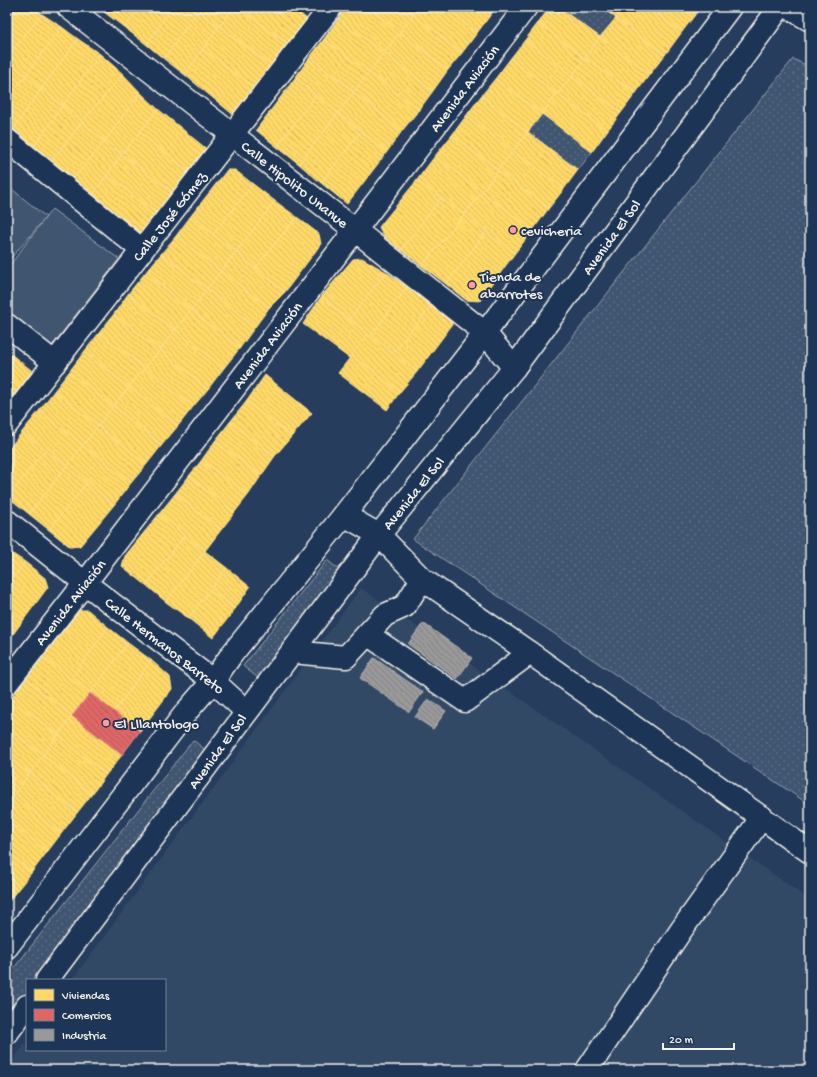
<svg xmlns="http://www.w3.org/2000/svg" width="817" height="1077" viewBox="0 0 817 1077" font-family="'Gochi Hand',sans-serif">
	<defs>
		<pattern id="grass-dots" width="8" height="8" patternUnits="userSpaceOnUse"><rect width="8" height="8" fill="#40546f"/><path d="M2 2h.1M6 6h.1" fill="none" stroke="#5c6d84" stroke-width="1.8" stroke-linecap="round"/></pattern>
		<pattern id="homes-back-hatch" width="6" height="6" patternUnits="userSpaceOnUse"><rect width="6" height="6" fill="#ffd966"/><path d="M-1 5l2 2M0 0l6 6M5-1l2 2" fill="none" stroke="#dbbc60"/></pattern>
		<pattern id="shops-back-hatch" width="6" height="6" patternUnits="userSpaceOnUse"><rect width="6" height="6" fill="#e06666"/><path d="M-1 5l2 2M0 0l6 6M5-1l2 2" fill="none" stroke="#b35d5c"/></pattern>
		<pattern id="industry-back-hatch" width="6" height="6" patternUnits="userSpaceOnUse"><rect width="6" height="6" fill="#999"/><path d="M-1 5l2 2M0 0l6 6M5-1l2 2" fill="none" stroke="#818180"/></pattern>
	</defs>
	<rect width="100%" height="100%" fill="#263d5d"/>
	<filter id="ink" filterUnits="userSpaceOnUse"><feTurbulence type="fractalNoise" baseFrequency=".025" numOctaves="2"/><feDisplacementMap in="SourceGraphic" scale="8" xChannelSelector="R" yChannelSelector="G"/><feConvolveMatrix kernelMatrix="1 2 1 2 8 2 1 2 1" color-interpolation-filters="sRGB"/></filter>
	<g filter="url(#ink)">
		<path fill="#334966" d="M 361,588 L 810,900 L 810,1070 L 7,1070 L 7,1068 L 27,1041 L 27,1050 L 165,1050 L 165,980 L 72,980 Z"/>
		<path fill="url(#grass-dots)" stroke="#9aa2ac" d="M 558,7 L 601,7 L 616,18 L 600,37 Z
			M 793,59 L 810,67 L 810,805 L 413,539 Z
			M 542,114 L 592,152 L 578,170 L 528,132 Z
			M 327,560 L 342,572 L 258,678 L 243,666 Z
			M 193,740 L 207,751 L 37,980 L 27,980 L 27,994 L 7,1021 L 7,977 Z"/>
		<path fill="#40546f" stroke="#9aa2ac" d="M 7,185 L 46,217 L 7,263 Z
			M 52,209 L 119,259 L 51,347 L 7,314 L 7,269 Z"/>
		<path fill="url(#homes-back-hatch)" stroke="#fce08d" d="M 7,7 L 18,7 L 7,19 Z
			M 18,7 L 34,7 L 42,14 L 7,57 L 7,19 Z
			M 97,7 L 108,7 L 104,12 Z
			M 108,7 L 140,7 L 125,28 L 104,12 Z
			M 140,7 L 172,7 L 147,45 L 125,28 Z
			M 172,7 L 193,7 L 198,11 L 164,59 L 147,45 Z
			M 202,7 L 235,7 L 219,26 L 198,11 Z
			M 235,7 L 238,7 L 291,47 L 276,69 L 219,26 Z
			M 238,7 L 292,7 L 307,19 L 291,47 Z
			M 347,7 L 369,7 L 400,32 L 384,53 L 338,19 Z
			M 369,7 L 405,7 L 414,15 L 400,32 Z
			M 405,7 L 420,7 L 414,15 Z
			M 420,7 L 445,7 L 477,33 L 462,53 L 414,15 Z
			M 445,7 L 484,7 L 492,13 L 477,33 Z
			M 484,7 L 496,7 L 492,13 Z
			M 550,7 L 558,7 L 600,37 L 585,58 L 538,23 Z
			M 601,7 L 625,7 L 616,18 Z
			M 625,7 L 648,7 L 682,32 L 665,55 L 616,18 Z
			M 648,7 L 664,7 L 658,15 Z
			M 664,7 L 701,7 L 682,32 L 658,15 Z
			M 198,11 L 219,26 L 185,75 L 164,59 Z
			M 42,14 L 62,27 L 26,75 L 7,60 L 7,57 Z
			M 414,15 L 462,53 L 448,70 L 400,32 Z
			M 616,18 L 665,55 L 650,74 L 600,37 Z
			M 338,19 L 384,53 L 369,72 L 324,39 Z
			M 538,23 L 585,58 L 572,76 L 525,40 Z
			M 219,26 L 276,69 L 258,91 L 203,49 Z
			M 62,27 L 78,39 L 41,89 L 26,75 Z
			M 400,32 L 448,70 L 433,91 L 384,53 Z
			M 600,37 L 650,74 L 636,93 L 585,58 Z
			M 78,39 L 100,54 L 63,105 L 41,89 Z
			M 324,39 L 369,72 L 354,92 L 310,57 Z
			M 525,40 L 572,76 L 557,94 L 510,59 Z
			M 203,49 L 258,91 L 236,117 L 185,75 Z
			M 384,53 L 433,91 L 419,110 L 369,72 Z
			M 100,54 L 123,74 L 82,122 L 63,105 Z
			M 310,57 L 354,92 L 338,113 L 295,78 Z
			M 585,58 L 636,93 L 621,113 L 572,76 Z
			M 510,59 L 557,94 L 542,114 L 495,79 Z
			M 7,60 L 26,75 L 7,100 Z
			M 369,72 L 419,110 L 402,131 L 354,92 Z
			M 123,74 L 140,92 L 105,141 L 82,122 Z
			M 26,75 L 41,89 L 8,137 L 7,100 Z
			M 572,76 L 621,113 L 607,131 L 557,94 Z
			M 295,78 L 316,95 L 277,147 L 256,130 Z
			M 495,79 L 542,114 L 528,132 L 481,96 Z
			M 41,89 L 63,105 L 29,153 L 8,137 Z
			M 140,92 L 158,109 L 140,132 L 122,154 L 105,141 Z
			M 354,92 L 402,131 L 387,152 L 338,113 Z
			M 557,94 L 607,131 L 592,152 L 542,114 Z
			M 316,95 L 338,113 L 299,164 L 277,147 Z
			M 481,96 L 528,132 L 513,151 L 466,116 Z
			M 63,105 L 82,122 L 47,167 L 29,153 Z
			M 158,109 L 209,151 L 192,175 L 140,132 Z
			M 338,113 L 361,131 L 321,183 L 299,164 Z
			M 466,116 L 513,151 L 498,170 L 452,135 Z
			M 82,122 L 105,141 L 69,184 L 47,167 Z
			M 361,131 L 387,152 L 347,204 L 321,183 Z
			M 140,132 L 192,175 L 177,196 L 122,154 Z
			M 528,132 L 578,170 L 564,189 L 513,151 Z
			M 452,135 L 498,170 L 482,192 L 435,156 Z
			M 105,141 L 122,154 L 89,200 L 69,184 Z
			M 513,151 L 564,189 L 549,208 L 498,170 Z
			M 122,154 L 177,196 L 161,217 L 107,175 Z
			M 435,156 L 482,192 L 464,215 L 417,180 Z
			M 227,170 L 235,170 L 253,184 L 213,235 L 190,217 Z
			M 498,170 L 549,208 L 533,230 L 482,192 Z
			M 107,175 L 161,217 L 141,239 L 89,200 Z
			M 417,180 L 441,198 L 401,250 L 384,237 L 379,227 Z
			M 253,184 L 275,201 L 236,252 L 213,235 Z
			M 482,192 L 533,230 L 515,253 L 464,215 Z
			M 441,198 L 464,215 L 422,266 L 401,250 Z
			M 275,201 L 297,217 L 255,268 L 236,252 Z
			M 464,215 L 486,232 L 446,284 L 422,266 Z
			M 190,217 L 236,252 L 221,271 L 176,236 Z
			M 297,217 L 319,234 L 321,244 L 285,292 L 255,268 Z
			M 486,232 L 515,253 L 480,301 L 466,300 L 446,284 Z
			M 176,236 L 221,271 L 207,289 L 161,254 Z
			M 236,252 L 285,292 L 269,308 L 221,271 Z
			M 161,254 L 207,289 L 191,310 L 145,273 Z
			M 362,258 L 386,272 L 349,320 L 321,297 L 353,259 Z
			M 221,271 L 269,308 L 255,327 L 207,289 Z
			M 386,272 L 407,287 L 371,336 L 349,320 Z
			M 145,273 L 191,310 L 175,330 L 128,294 Z
			M 407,287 L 433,304 L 393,353 L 371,336 Z
			M 207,289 L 255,327 L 240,348 L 191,310 Z
			M 128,294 L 175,330 L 160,350 L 114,314 Z
			M 321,297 L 368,334 L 349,358 L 303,324 Z
			M 433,304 L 452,316 L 452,325 L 417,372 L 393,353 Z
			M 191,310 L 240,348 L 224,368 L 175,330 Z
			M 114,314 L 160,350 L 145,368 L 99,333 Z
			M 175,330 L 224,368 L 208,389 L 160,350 Z
			M 99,333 L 145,368 L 129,387 L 84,352 Z
			M 368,334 L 417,372 L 400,392 L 352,355 Z
			M 160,350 L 208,389 L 193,407 L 145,368 Z
			M 7,351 L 31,370 L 32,377 L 19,394 L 7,385 Z
			M 84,352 L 129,387 L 113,406 L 69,372 Z
			M 352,355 L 400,392 L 387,410 L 338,373 Z
			M 145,368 L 193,407 L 178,426 L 129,387 Z
			M 69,372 L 113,406 L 98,426 L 54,391 Z
			M 265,375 L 312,413 L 292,436 L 246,402 Z
			M 7,385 L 19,394 L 7,409 Z
			M 129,387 L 178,426 L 162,445 L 113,406 Z
			M 54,391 L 98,426 L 83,445 L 39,411 Z
			M 246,402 L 292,436 L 275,456 L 230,422 Z
			M 113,406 L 162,445 L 147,464 L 98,426 Z
			M 39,411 L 83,445 L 67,466 L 22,432 Z
			M 230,422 L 275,456 L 261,476 L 215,441 Z
			M 98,426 L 147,464 L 131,483 L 83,445 Z
			M 22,432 L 45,450 L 8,497 L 7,451 Z
			M 215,441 L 261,476 L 249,494 L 201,461 Z
			M 83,445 L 131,483 L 114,505 L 67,466 Z
			M 45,450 L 67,466 L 29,514 L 8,497 Z
			M 201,461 L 249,494 L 235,512 L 189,476 Z
			M 67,466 L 87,483 L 49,530 L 29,514 Z
			M 189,476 L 235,512 L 221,530 L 175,494 Z
			M 87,483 L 114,505 L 80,546 L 69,546 L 49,530 Z
			M 175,494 L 221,530 L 205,551 L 159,514 Z
			M 159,514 L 185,535 L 146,585 L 122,566 L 125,556 Z
			M 185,535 L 205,551 L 166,602 L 146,585 Z
			M 7,550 L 25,562 L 7,586 Z
			M 205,551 L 227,568 L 188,618 L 166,602 Z
			M 25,562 L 45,578 L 48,587 L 14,633 L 7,628 L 7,586 Z
			M 227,568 L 250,587 L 235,609 L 210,590 Z
			M 210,590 L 235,609 L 213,638 L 188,618 Z
			M 79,610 L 88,610 L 108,627 L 71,679 L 43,657 Z
			M 108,627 L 128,643 L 90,693 L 71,679 Z
			M 7,628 L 14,633 L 7,642 Z
			M 128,643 L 151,660 L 114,712 L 90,693 Z
			M 43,657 L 90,693 L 72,716 L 26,679 Z
			M 151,660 L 170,677 L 172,689 L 140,731 L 114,712 Z
			M 26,679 L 72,716 L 58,735 L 11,699 Z
			M 11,699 L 58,735 L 43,755 L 7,728 L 7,704 Z
			M 72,716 L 122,755 L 106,775 L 58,735 Z
			M 7,728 L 43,755 L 30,773 L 7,757 Z
			M 58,735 L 106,775 L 92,794 L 43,755 Z
			M 43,755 L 92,794 L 77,813 L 30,773 Z
			M 7,757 L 30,773 L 13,796 L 7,791 Z
			M 30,773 L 77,813 L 61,834 L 13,796 Z
			M 7,791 L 13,796 L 7,803 Z
			M 13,796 L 61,834 L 48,851 L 7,821 L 7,803 Z
			M 7,821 L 48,851 L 32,872 L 7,853 Z
			M 7,853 L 32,872 L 15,893 L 7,887 Z
			M 7,887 L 15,893 L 7,904 Z"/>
		<path fill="url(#shops-back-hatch)" stroke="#e6908d" d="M 90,693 L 140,731 L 122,755 L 72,716 Z"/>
		<path fill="url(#industry-back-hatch)" stroke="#b4b3b1" d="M 423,623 L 472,658 L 457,679 L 408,644 Z
			M 374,658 L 423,692 L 409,712 L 360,678 Z
			M 428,699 L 446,711 L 433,729 L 415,717 Z"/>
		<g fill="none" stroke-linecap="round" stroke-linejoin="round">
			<defs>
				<path id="minor" d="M 68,7 L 355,230 L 485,333 L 514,368
					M 788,7 L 810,20
					M 7,140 L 142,250
					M 7,325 L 55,363
					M 7,424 L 331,7
					M 344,515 L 379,535 L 422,579 L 530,653 L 810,852
					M 7,521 L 85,583 L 213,681 L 246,711
					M 367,634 L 465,701 L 530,653
					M 292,652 L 346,657 L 385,615 L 405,606 L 422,579
					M 7,683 L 85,583 L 526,7
					M 587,1070 L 682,929 L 762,817"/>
				<path id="major" d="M 7,947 L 187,711 L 213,681 L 232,654 L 344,515 L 485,333 L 730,7
					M 47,980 L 379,535 L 514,368 L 780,7
					M 7,1033 L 27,1006"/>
			</defs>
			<use href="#minor" stroke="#f4f1e8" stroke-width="25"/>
			<use href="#major" stroke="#f4f1e8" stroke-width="25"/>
			<use href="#minor" stroke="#1d3557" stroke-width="22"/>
			<use href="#major" stroke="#1d3557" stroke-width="22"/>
		</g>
	</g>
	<g fill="#ff9aa2" stroke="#1d3557" stroke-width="1.5">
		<circle cx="513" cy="230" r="4"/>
		<circle cx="472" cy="285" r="4"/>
		<circle cx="106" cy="723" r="4"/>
	</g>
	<g text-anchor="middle" stroke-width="4" stroke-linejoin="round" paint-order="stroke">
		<g font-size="15" fill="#f4f1e8" stroke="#1d3557">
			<text transform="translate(464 88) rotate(-53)" y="5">Avenida Aviación</text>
			<text transform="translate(295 184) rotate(38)" y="5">Calle Hipolito Unanue</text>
			<text transform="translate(169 216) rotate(-52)" y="5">Calle José Gómez</text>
			<text transform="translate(611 237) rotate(-54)" y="5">Avenida El Sol</text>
			<text transform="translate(267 345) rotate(-53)" y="5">Avenida Aviación</text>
			<text transform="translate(413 493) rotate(-51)" y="5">Avenida El Sol</text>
			<text transform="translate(70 602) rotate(-52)" y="5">Avenida Aviación</text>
			<text transform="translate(165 645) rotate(38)" y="5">Calle Hermanos Barreto</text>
			<text transform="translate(217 751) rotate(-54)" y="5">Avenida El Sol</text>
		</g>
		<g font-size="15" fill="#f4f1e8" stroke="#1d3557" text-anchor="start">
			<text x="521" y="235">cevicheria</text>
			<text x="480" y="281">Tienda de<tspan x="480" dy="17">abarrotes</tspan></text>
			<text x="114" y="728">El Lllantologo</text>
		</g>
	</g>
	<rect width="817" height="1077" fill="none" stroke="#1d3557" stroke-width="24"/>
	<rect x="12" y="12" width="793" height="1053" fill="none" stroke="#f4f1e8" stroke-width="1.5" filter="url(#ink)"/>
	<rect x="26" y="979" width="140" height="72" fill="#1d3557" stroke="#738091"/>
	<rect x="34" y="989" width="20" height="12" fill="#ffd966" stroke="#738091"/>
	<text x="62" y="999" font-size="12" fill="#f4f1e8">Viviendas</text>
	<rect x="34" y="1009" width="20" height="12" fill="#e06666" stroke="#738091"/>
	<text x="62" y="1019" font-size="12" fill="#f4f1e8">Comercios</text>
	<rect x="34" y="1029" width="20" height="12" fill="#999999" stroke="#738091"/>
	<text x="62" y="1039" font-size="12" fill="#f4f1e8">Industria</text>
	<path d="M663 1043v6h71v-6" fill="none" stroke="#f4f1e8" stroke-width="2"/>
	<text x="669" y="1043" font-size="12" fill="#f4f1e8" stroke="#1d3557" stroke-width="3" paint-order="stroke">20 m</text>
</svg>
